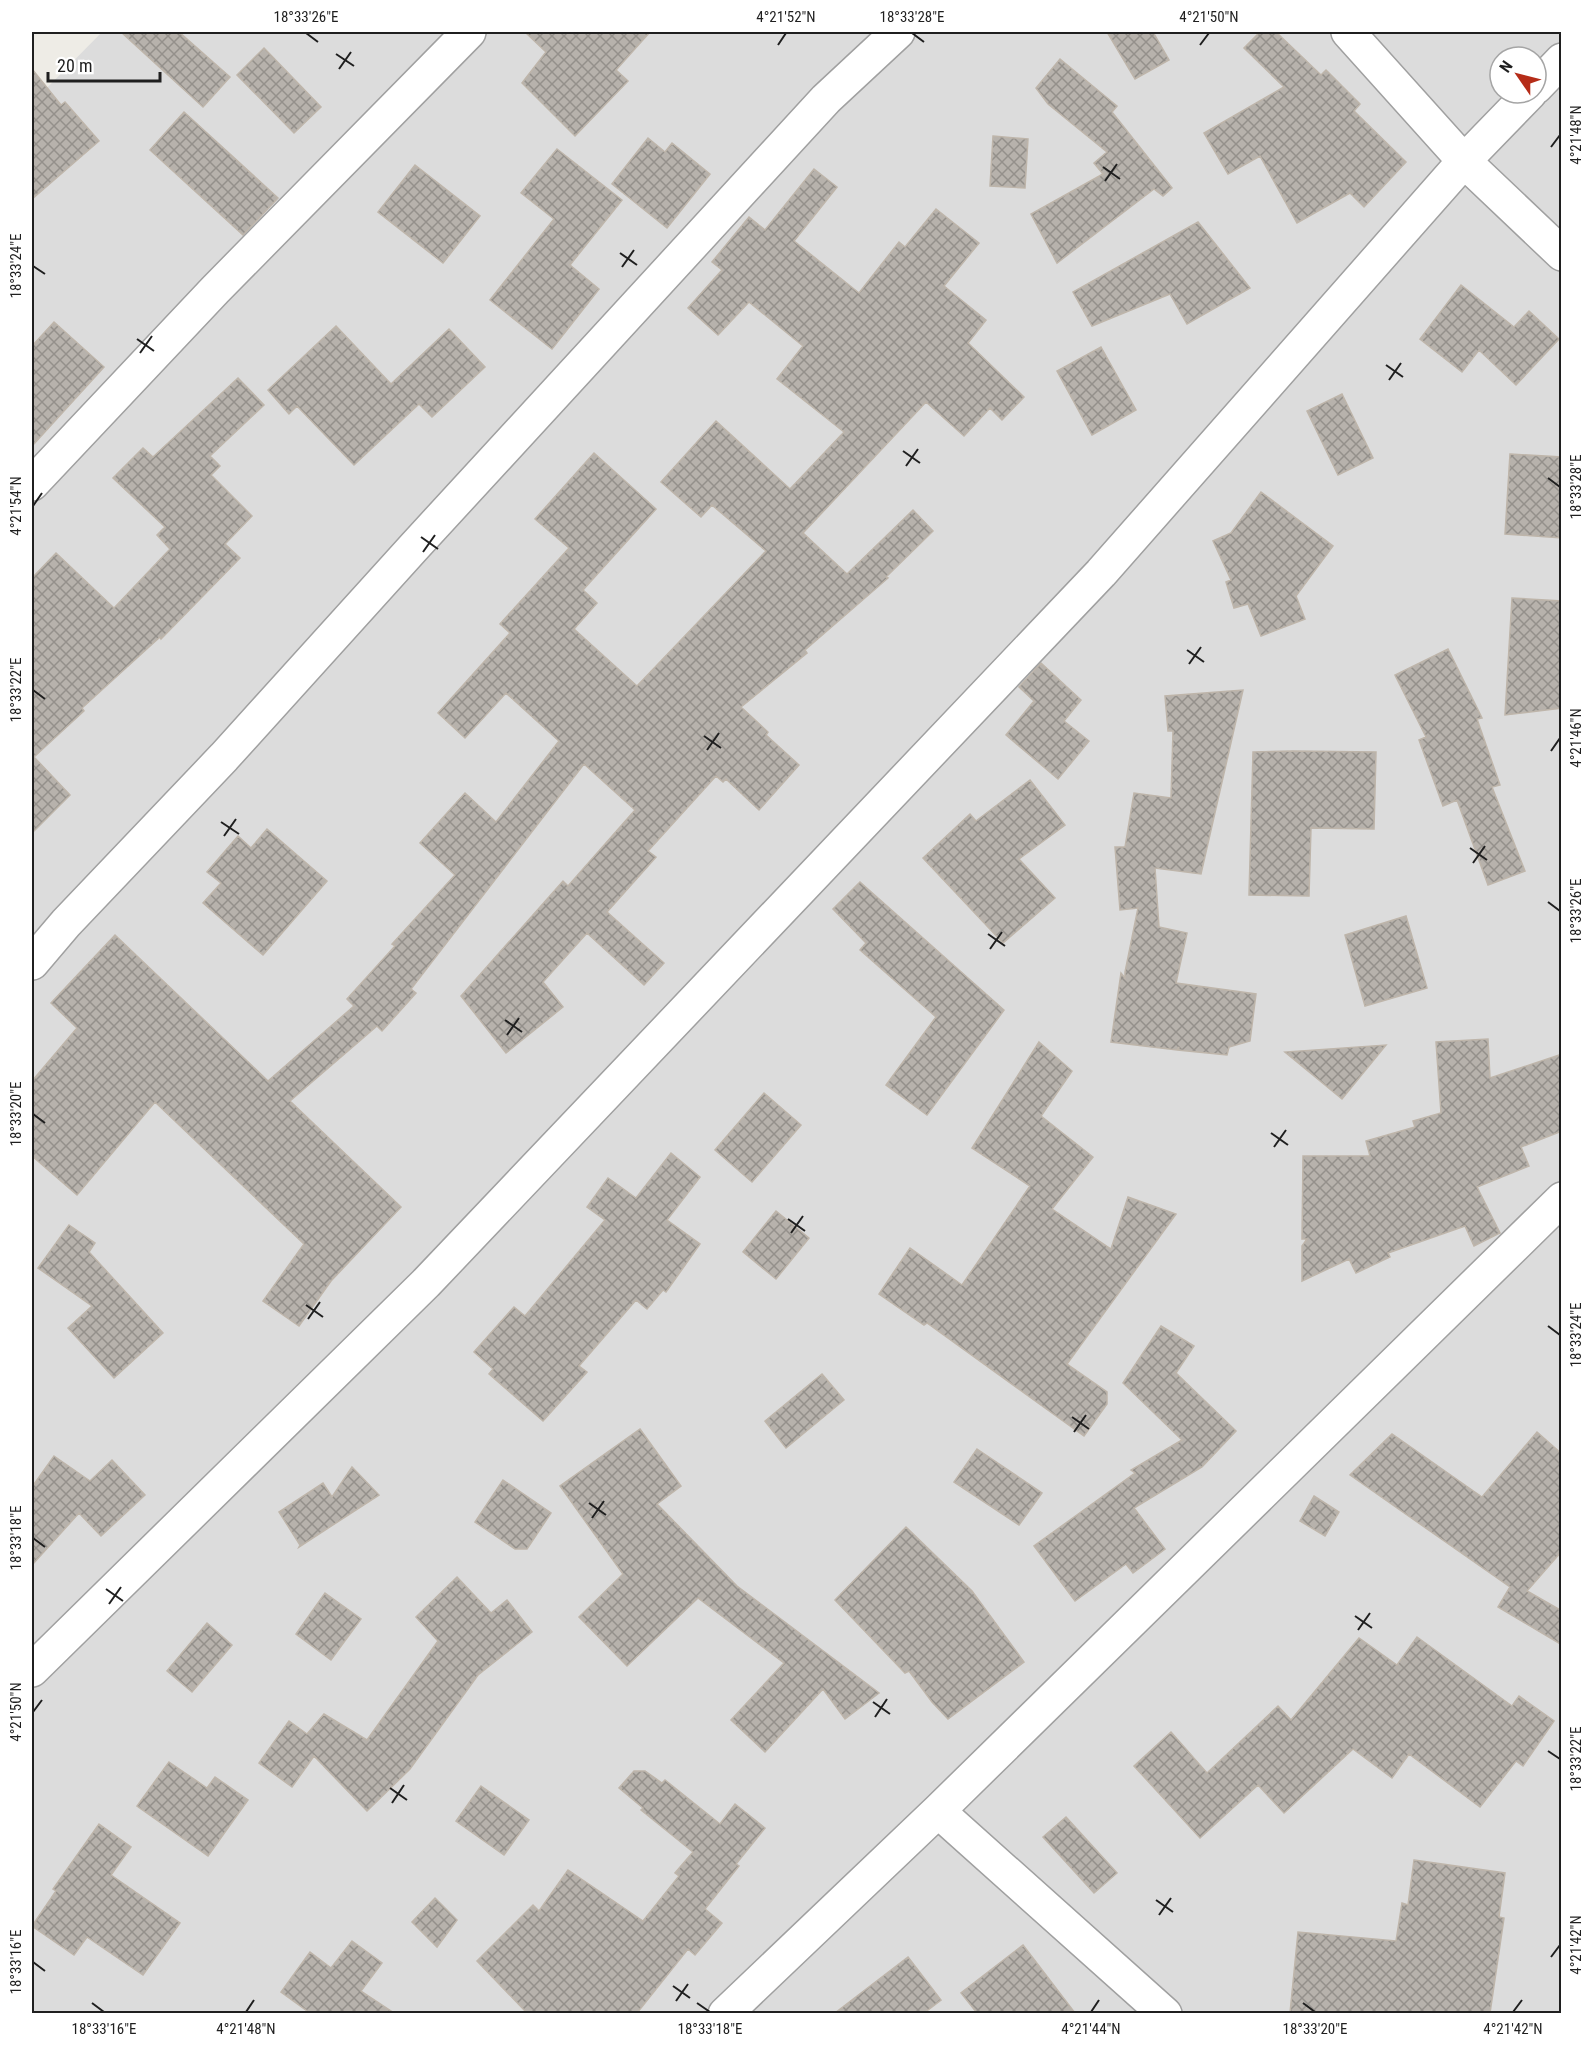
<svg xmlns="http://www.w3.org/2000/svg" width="1593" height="2045" viewBox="0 0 1593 2045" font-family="'Roboto Condensed',sans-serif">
	<defs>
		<pattern id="building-cross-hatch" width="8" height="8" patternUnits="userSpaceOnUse" patternTransform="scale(1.5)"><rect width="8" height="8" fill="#b7b2ac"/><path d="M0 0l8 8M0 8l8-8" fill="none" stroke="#94908b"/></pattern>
	</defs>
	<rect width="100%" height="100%" fill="#eeece6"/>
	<path fill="#dcdcdc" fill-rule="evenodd" d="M 102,32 L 1561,32 L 1561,2013 L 32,2014 L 32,103 ZM 1500,57 L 1536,57 L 1536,93 L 1500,93 Z"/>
	<path fill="url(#building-cross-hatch)" stroke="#beb5aa" stroke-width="1.5" d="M 121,32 L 179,32 L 230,77 L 203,107 Z
		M 525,32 L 650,32 L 616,70 L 628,81 L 575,136 L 522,83 L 546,52 Z
		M 1107,32 L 1153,32 L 1169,60 L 1135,79 Z
		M 1260,32 L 1276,32 L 1321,75 L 1326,70 L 1360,104 L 1354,111 L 1406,162 L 1364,207 L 1350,193 L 1297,223 L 1260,156 L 1228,174 L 1204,133 L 1284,87 L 1244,48 Z
		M 264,48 L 321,107 L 294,133 L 237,75 Z
		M 1060,59 L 1117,106 L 1112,112 L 1172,188 L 1163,196 L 1154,189 L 1057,263 L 1031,214 L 1103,174 L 1094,163 L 1107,152 L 1048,104 L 1036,88 Z
		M 32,69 L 61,105 L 65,102 L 99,141 L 32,199 Z
		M 184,112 L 278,198 L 243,235 L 150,150 Z
		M 993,136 L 1028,139 L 1025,188 L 990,186 Z
		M 648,138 L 665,152 L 672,143 L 710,174 L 667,228 L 612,184 Z
		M 557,149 L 622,200 L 570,265 L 599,289 L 552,349 L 490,300 L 554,219 L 521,193 Z
		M 415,165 L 480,216 L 443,263 L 378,212 Z
		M 814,169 L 837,187 L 794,241 L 859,293 L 899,242 L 905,247 L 936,209 L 979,243 L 944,286 L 986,320 L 968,343 L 1024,397 L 1002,420 L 990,408 L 964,436 L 926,402 L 803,533 L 847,574 L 913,510 L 933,531 L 886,577 L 888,578 L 805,650 L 807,653 L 741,707 L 768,732 L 766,735 L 799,765 L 759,810 L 726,779 L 723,782 L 716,776 L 648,851 L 656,857 L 607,912 L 664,963 L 644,985 L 587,933 L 543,982 L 563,1007 L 506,1053 L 461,996 L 563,881 L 568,886 L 635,810 L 584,764 L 411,989 L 416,993 L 382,1031 L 377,1026 L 290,1101 L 401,1207 L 331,1281 L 299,1326 L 263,1301 L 304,1244 L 155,1102 L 77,1195 L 32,1156 L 32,1081 L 77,1028 L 51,1003 L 115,935 L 268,1081 L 354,1006 L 347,999 L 395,946 L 392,944 L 455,875 L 420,843 L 465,793 L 496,822 L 559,741 L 506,693 L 465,738 L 438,713 L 510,633 L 500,624 L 569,548 L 535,519 L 594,453 L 656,509 L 583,590 L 597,603 L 574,629 L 637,686 L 766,551 L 712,505 L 701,517 L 661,482 L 716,421 L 790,489 L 844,432 L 777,379 L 803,346 L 749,302 L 718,335 L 688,308 L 722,270 L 712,262 L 749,217 L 765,230 Z
		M 1198,222 L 1250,288 L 1187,324 L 1170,294 L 1092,326 L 1073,292 Z
		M 1461,285 L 1514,327 L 1529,311 L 1559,339 L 1516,385 L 1479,350 L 1462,372 L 1420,339 Z
		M 54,322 L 104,367 L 32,446 L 32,346 Z
		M 336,326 L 391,384 L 449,329 L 485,367 L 432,417 L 419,404 L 354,465 L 297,406 L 289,414 L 268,390 Z
		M 1101,347 L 1136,410 L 1092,435 L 1057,371 Z
		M 238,378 L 264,405 L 210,456 L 220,466 L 211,475 L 252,516 L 225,544 L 240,558 L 161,639 L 160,637 L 82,708 L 84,711 L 34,757 L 70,795 L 32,833 L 32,578 L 56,553 L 114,608 L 170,549 L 157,535 L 165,527 L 113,478 L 143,448 L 153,457 Z
		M 1342,394 L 1373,458 L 1338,475 L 1307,411 Z
		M 1510,454 L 1562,457 L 1562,538 L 1505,534 Z
		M 1261,492 L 1333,546 L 1296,596 L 1305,619 L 1261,636 L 1248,604 L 1234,608 L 1226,582 L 1231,580 L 1213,541 L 1231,533 Z
		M 1512,598 L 1562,601 L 1562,708 L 1505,715 Z
		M 1448,649 L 1482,718 L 1477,719 L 1500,785 L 1492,787 L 1525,871 L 1488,885 L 1457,800 L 1443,806 L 1419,740 L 1426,737 L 1395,675 Z
		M 1041,663 L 1081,700 L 1064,721 L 1089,741 L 1058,779 L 1006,735 L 1034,701 L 1019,687 Z
		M 1243,690 L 1201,874 L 1155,868 L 1159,927 L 1187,933 L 1176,983 L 1256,994 L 1250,1041 L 1229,1047 L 1227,1055 L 1178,1050 L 1179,1047 L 1177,1050 L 1111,1042 L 1121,973 L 1125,978 L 1125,972 L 1138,908 L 1120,910 L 1115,847 L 1125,847 L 1134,793 L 1171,798 L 1173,731 L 1168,731 L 1165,696 Z
		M 1293,751 L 1376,752 L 1374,829 L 1311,828 L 1309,896 L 1249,895 L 1253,752 Z
		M 1030,780 L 1065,825 L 1019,859 L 1055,898 L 1003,943 L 923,858 L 970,814 L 976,821 Z
		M 267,829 L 327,881 L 263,955 L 203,903 L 221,883 L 207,872 L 238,836 L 251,848 Z
		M 860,882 L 1004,1010 L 927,1115 L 886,1085 L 936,1017 L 860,950 L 866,943 L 833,909 Z
		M 1406,916 L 1427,988 L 1365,1006 L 1345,935 Z
		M 1488,1039 L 1490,1078 L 1562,1054 L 1562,1131 L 1521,1147 L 1529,1166 L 1477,1187 L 1500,1233 L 1474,1246 L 1465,1226 L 1388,1253 L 1390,1257 L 1356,1273 L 1349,1259 L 1302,1281 L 1302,1246 L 1307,1239 L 1302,1239 L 1303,1156 L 1370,1156 L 1366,1141 L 1415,1127 L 1413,1121 L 1441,1113 L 1436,1042 Z
		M 1039,1042 L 1072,1071 L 1041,1116 L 1093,1157 L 1052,1209 L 1111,1249 L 1128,1197 L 1176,1214 L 1067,1364 L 1107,1392 L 1107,1404 L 1084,1436 L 927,1323 L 924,1325 L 879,1294 L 910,1248 L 962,1285 L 1030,1186 L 972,1148 Z
		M 1386,1045 L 1342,1099 L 1285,1052 Z
		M 764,1093 L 801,1125 L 752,1182 L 715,1150 Z
		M 671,1153 L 700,1177 L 667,1220 L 700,1244 L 666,1292 L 663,1290 L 647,1309 L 636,1300 L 579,1366 L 587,1372 L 543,1421 L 489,1374 L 493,1369 L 474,1352 L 514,1307 L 525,1316 L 605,1220 L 587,1207 L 608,1178 L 636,1198 Z
		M 776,1211 L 809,1238 L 776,1279 L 743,1252 Z
		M 69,1225 L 95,1243 L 89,1252 L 163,1333 L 114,1378 L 68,1328 L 92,1306 L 38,1268 Z
		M 1161,1326 L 1194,1346 L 1176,1373 L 1236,1431 L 1202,1467 L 1134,1508 L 1165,1549 L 1133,1573 L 1126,1564 L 1075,1601 L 1034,1546 L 1135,1473 L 1131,1470 L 1182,1440 L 1123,1383 Z
		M 822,1374 L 844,1400 L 786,1448 L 765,1421 Z
		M 640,1429 L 681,1486 L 657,1504 L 737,1586 L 879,1693 L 845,1719 L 823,1689 L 765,1752 L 731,1720 L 784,1663 L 698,1598 L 627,1666 L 579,1617 L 623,1574 L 560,1486 Z
		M 1537,1432 L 1562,1454 L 1562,1551 L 1527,1591 L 1562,1611 L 1562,1645 L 1498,1607 L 1510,1587 L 1350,1475 L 1392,1434 L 1482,1497 Z
		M 977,1449 L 1042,1493 L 1019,1525 L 954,1482 Z
		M 54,1456 L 90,1481 L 112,1460 L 145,1495 L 101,1536 L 79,1513 L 32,1565 L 32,1487 Z
		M 352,1467 L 379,1495 L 299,1547 L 300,1545 L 279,1512 L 323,1483 L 332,1497 Z
		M 503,1480 L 551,1513 L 527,1549 L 515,1549 L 475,1522 Z
		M 1314,1496 L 1339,1512 L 1325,1536 L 1300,1521 Z
		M 906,1527 L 972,1591 L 1024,1662 L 948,1719 L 932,1702 L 909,1671 L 905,1673 L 835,1600 Z
		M 457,1577 L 491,1613 L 507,1600 L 532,1632 L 478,1675 L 410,1769 L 367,1811 L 314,1756 L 292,1787 L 259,1763 L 289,1721 L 307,1734 L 324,1714 L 367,1740 L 438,1641 L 416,1617 Z
		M 325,1593 L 361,1619 L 331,1660 L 296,1634 Z
		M 207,1623 L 232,1645 L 192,1692 L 167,1671 Z
		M 1417,1637 L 1512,1706 L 1519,1696 L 1554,1721 L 1523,1766 L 1516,1761 L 1480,1807 L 1409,1754 L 1392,1778 L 1353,1749 L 1284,1813 L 1258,1785 L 1200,1838 L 1134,1766 L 1171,1732 L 1207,1773 L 1278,1706 L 1291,1720 L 1359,1638 L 1397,1665 Z
		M 169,1762 L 207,1788 L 215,1777 L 248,1800 L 208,1856 L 137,1806 Z
		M 634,1771 L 645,1771 L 662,1783 L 665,1780 L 720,1824 L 735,1804 L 765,1828 L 736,1864 L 739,1866 L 705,1909 L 722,1923 L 695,1955 L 688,1949 L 637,2013 L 527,2013 L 477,1961 L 533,1905 L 539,1911 L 568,1870 L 643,1921 L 679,1876 L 675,1873 L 693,1852 L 641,1810 L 643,1808 L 619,1788 Z
		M 481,1786 L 529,1820 L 504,1855 L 456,1821 Z
		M 1066,1817 L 1117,1873 L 1094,1893 L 1043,1837 Z
		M 99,1824 L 131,1847 L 111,1875 L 180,1923 L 143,1975 L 87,1937 L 74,1955 L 32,1926 L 56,1891 L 53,1889 Z
		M 1414,1860 L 1505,1873 L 1499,1917 L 1504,1918 L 1490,2013 L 1290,2013 L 1298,1932 L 1396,1941 L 1402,1903 L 1408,1905 Z
		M 435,1898 L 457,1920 L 437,1947 L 412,1922 Z
		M 352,1941 L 382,1963 L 361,1991 L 394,2013 L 310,2013 L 281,1992 L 310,1952 L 331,1968 Z
		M 1023,1945 L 1075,2013 L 977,2013 L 961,1993 Z
		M 908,1957 L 941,2000 L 924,2013 L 835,2013 Z"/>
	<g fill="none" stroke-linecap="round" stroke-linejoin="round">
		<defs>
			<path id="minor" d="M 1348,32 L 1464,161 L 1562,254
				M 1536,87 L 1562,60
				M 32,484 L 215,290 L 469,32
				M 32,963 L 66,923 L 224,757 L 414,547 L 826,99 L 898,32
				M 32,1670 L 426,1283 L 1101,573 L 1464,161 L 1530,93
				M 938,1811 L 1165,2014
				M 725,2014 L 938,1811 L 1562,1199"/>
		</defs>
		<use href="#minor" stroke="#a0a0a0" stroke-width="36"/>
		<use href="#minor" stroke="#fff" stroke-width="33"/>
	</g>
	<path fill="none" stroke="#1f1f1f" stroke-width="2" d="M 306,33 L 318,42M 912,33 L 924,42M 778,45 L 786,33M 1200,45 L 1209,33M 336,54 L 354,66M 339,69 L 351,52M 1551,147 L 1560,135M 1103,167 L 1120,179M 1105,181 L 1117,164M 620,253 L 637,265M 33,266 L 45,274M 622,267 L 634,250M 137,339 L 154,351M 140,353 L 152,336M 1386,365 L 1403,377M 1389,380 L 1401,363M 903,451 L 920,463M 906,466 L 918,449M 1548,478 L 1560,487M 33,506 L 42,493M 421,537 L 438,549M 423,552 L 435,535M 1187,650 L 1204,662M 1189,664 L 1201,647M 33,690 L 45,699M 704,736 L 721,748M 707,750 L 719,733M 1551,751 L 1560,738M 221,822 L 239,834M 224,836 L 236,819M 1470,848 L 1487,860M 1473,863 L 1485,846M 1548,902 L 1560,911M 988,934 L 1005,946M 990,949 L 1002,932M 505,1020 L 522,1032M 507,1035 L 519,1018M 33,1114 L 45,1123M 1271,1133 L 1288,1145M 1274,1147 L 1286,1130M 788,1219 L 805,1231M 791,1233 L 803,1216M 306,1305 L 323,1317M 308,1319 L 320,1302M 1548,1326 L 1560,1335M 1072,1417 L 1089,1429M 1074,1432 L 1086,1415M 589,1503 L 606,1515M 592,1518 L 604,1501M 33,1538 L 45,1547M 106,1589 L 123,1601M 109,1604 L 121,1587M 1355,1616 L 1372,1628M 1358,1630 L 1370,1613M 873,1702 L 890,1714M 33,1712 L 42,1700M 875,1717 L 887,1699M 1548,1751 L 1560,1759M 390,1788 L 407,1800M 392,1803 L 404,1785M 1156,1900 L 1173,1912M 1159,1915 L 1171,1898M 1551,1957 L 1560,1945M 33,1962 L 45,1971M 673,1986 L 690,1998M 676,2001 L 688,1984M 92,2003 L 104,2012M 697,2003 L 710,2012M 1303,2003 L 1315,2012M 246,2012 L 254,2000M 1091,2012 L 1099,2000M 1513,2012 L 1522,2000"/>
	<rect width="1593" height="2045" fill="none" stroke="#ffffff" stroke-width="66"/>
	<g transform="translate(1518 75) rotate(305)"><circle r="28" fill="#ffffff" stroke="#a5a5a5" stroke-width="1.5"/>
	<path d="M0-4.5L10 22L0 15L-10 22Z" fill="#b52c18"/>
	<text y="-9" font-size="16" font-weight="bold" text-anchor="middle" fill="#1f1f1f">N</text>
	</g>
	<path d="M48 72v9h112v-9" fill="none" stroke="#1f1f1f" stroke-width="3"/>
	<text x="57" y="72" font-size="18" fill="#1f1f1f" stroke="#ffffff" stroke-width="4.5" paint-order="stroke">20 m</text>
	<rect x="33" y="33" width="1527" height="1979" fill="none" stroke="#1f1f1f" stroke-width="2"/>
	<g font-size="15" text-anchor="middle" fill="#1f1f1f">
		<text x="306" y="22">18°33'26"E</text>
		<text x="786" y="22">4°21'52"N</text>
		<text x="912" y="22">18°33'28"E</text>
		<text x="1209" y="22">4°21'50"N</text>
		<text transform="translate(1576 135) rotate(-90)" y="5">4°21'48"N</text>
		<text transform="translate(16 266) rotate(-90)" y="5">18°33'24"E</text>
		<text transform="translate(1576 487) rotate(-90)" y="5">18°33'28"E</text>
		<text transform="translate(16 506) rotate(-90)" y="5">4°21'54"N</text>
		<text transform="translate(16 690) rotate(-90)" y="5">18°33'22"E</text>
		<text transform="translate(1576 738) rotate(-90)" y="5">4°21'46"N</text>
		<text transform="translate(1576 911) rotate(-90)" y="5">18°33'26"E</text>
		<text transform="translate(16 1114) rotate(-90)" y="5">18°33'20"E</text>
		<text transform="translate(1576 1335) rotate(-90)" y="5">18°33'24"E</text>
		<text transform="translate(16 1538) rotate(-90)" y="5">18°33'18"E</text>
		<text transform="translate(16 1712) rotate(-90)" y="5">4°21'50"N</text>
		<text transform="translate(1576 1759) rotate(-90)" y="5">18°33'22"E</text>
		<text transform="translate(1576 1945) rotate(-90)" y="5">4°21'42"N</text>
		<text transform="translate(16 1962) rotate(-90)" y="5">18°33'16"E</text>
		<text x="104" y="2034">18°33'16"E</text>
		<text x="246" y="2034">4°21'48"N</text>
		<text x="710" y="2034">18°33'18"E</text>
		<text x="1091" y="2034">4°21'44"N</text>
		<text x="1315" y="2034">18°33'20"E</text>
		<text x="1513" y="2034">4°21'42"N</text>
	</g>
</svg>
